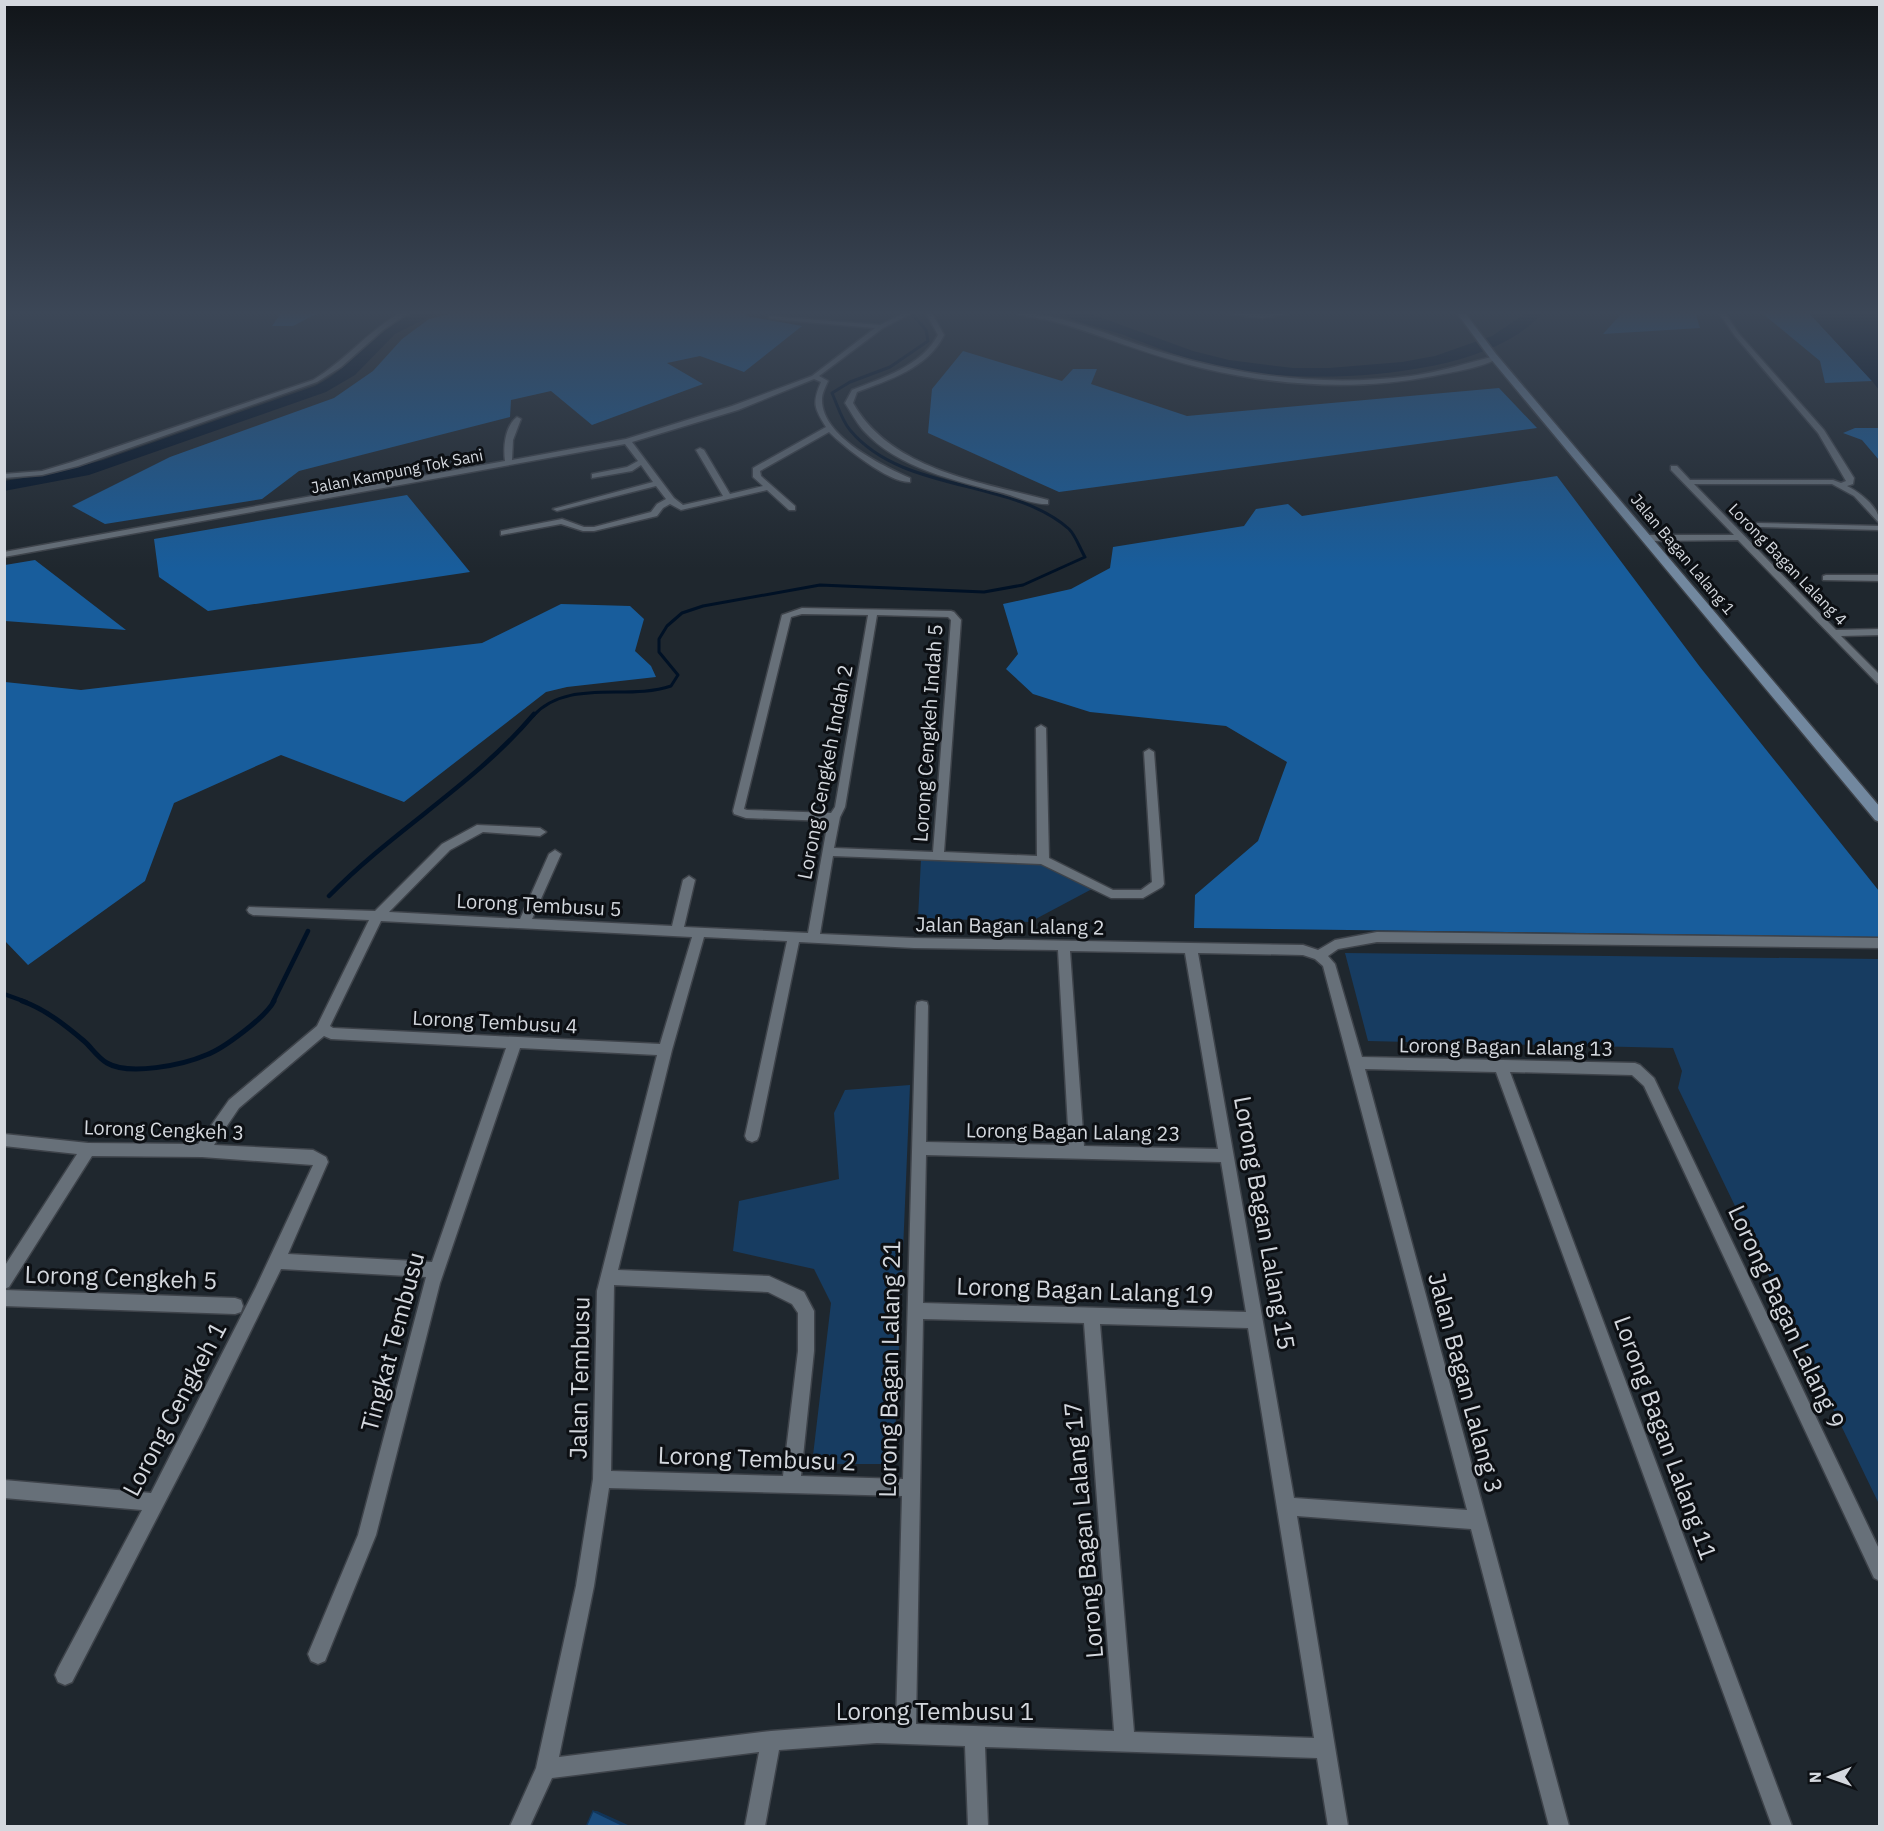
<svg xmlns="http://www.w3.org/2000/svg" width="1884" height="1831" viewBox="0 0 1884 1831" font-family="'IBM Plex Sans',sans-serif">
	<rect width="100%" height="100%" fill="#1f272e"/>
	<path fill="#173c61" d="M 921,859 L 1040,863 L 1092,889 L 1030,922 L 918,918 Z
		M 1345,953 L 1879,959 L 1879,1504 L 1678,1088 L 1682,1071 L 1673,1048 L 1368,1041 Z
		M 910,1085 L 894,1464 L 812,1464 L 831,1303 L 814,1269 L 733,1251 L 739,1201 L 839,1179 L 834,1113 L 845,1090 Z"/>
	<path fill="#185d9c" d="M 277,313 L 325,313 L 314,315 L 293,326 L 272,326 L 279,316 Z
		M 454,313 L 748,313 L 746,316 L 802,326 L 744,372 L 700,356 L 667,363 L 703,384 L 592,425 L 551,391 L 511,400 L 510,417 L 299,471 L 262,499 L 105,524 L 72,506 L 170,457 L 334,398 L 373,371 L 402,339 L 429,319 Z
		M 1622,313 L 1703,313 L 1704,314 L 1696,315 L 1700,328 L 1603,334 Z
		M 1762,313 L 1809,313 L 1872,381 L 1825,383 L 1820,361 Z
		M 963,351 L 1062,381 L 1073,369 L 1097,369 L 1091,384 L 1187,416 L 1499,388 L 1537,428 L 1059,492 L 928,433 L 932,389 Z
		M 1855,428 L 1879,428 L 1879,460 L 1862,440 L 1843,433 Z
		M 1557,476 L 1700,667 L 1879,891 L 1879,937 L 1194,928 L 1195,895 L 1258,841 L 1287,762 L 1226,726 L 1090,712 L 1033,694 L 1006,669 L 1018,654 L 1003,604 L 1071,589 L 1110,568 L 1113,547 L 1244,526 L 1256,509 L 1288,504 L 1302,516 Z
		M 407,495 L 470,572 L 208,611 L 159,577 L 154,539 Z
		M 35,560 L 126,630 L 5,621 L 5,565 Z
		M 561,604 L 630,606 L 644,619 L 635,651 L 651,666 L 656,677 L 567,687 L 546,692 L 404,802 L 281,755 L 174,803 L 145,881 L 28,965 L 5,941 L 5,682 L 81,690 L 482,643 Z"/>
	<path fill="#001125" d="M 1809,313 L 1879,313 L 1879,390 L 1872,381 Z"/>
	<g fill="none" stroke-linecap="round" stroke-linejoin="round">
		<path stroke="#001125" stroke-width="3" d="M 533,716 C 567,678 627,701 671,686 L 678,675 L 659,652 L 659,639 L 667,626 L 682,613 L 703,606 L 820,585 L 984,592 L 1023,585 L 1085,557 C 1080,549 1076,536 1069,529 C 1012,478 903,494 850,430 C 842,421 837,404 832,393 L 850,382 L 890,367 L 928,341 L 926,330 L 911,313"/>
		<path stroke="#001125" stroke-width="4.5" d="M 329,896 C 393,830 475,784 534,714
			M 4,994 L 26,1002
			M 273,1002 L 308,931"/>
		<path stroke="#001125" stroke-width="5" d="M 22,1001 C 45,1009 65,1025 84,1041 C 91,1047 98,1058 107,1063 C 129,1076 183,1065 206,1055 C 223,1049 266,1017 274,1001"/>
		<path fill="#001125" fill-rule="evenodd" d="M 416,313 L 437,313 L 395,334 L 355,375 L 326,392 L 89,475 L 4,491 L 4,481 L 56,473 L 103,460 L 315,386 C 356,366 373,328 416,313 Z
			M 1061,313 L 1094,315 L 1193,351 L 1229,360 L 1293,368 L 1329,368 L 1402,362 L 1435,356 L 1492,336 L 1526,313 L 1542,313 C 1487,380 1308,385 1229,369 C 1191,362 1156,347 1121,334 C 1107,329 1069,321 1061,313 Z"/>
		<defs>
			<path id="minor" d="M 400,313 L 408,313 L 383,330 L 341,367 L 317,382 L 78,466 L 42,475 L 4,478 L 4,474 L 42,471 L 72,462 L 313,380 C 345,361 368,331 400,313 Z
				M 904,313 L 912,313 L 883,328 L 819,376 L 828,381 C 826,386 822,393 822,399 C 821,436 881,465 910,478 L 910,482 C 889,483 844,447 829,432 L 760,471 L 761,476 L 795,506 L 795,510 L 789,510 L 767,490 L 681,510 L 670,504 L 663,508 L 657,516 L 594,531 L 583,531 L 561,524 L 501,535 L 501,531 L 562,519 L 584,527 L 594,527 L 651,512 L 657,504 L 666,499 L 656,486 L 557,511 L 553,509 L 653,482 L 641,465 L 632,471 L 592,478 L 592,474 L 627,467 L 638,461 L 625,444 L 4,557 L 4,552 L 505,461 C 503,447 505,426 517,417 L 521,419 L 513,440 L 512,460 L 626,439 L 732,406 L 812,376 L 875,328 L 771,319 L 769,318 L 769,316 L 880,325 ZM 814,379 L 821,382 C 812,403 814,408 826,427 L 753,468 L 753,477 L 763,486 L 730,494 L 704,450 L 700,448 L 696,450 L 723,496 L 683,505 L 674,498 L 632,442 L 738,410 Z
				M 926,313 L 932,313 L 944,335 C 928,368 889,380 857,392 L 853,403 C 891,470 980,482 1048,500 L 1048,504 C 1034,505 1017,497 1003,493 C 956,481 897,468 863,430 C 856,422 851,412 845,403 L 852,390 C 882,378 922,366 938,335 Z
				M 1015,313 C 1066,313 1115,339 1164,353 C 1244,377 1327,387 1411,376 C 1440,372 1467,363 1495,356 L 1498,358 C 1482,368 1452,372 1433,376 C 1357,391 1278,386 1202,368 C 1159,358 1118,342 1076,328 C 1063,324 1050,320 1037,318 C 1029,316 1021,316 1015,313 Z
				M 1224,313 L 1291,313 L 1262,318 Z
				M 1719,313 L 1725,313 L 1739,334 L 1824,430 L 1854,478 L 1853,484 L 1847,486 C 1861,493 1880,508 1880,524 L 1854,496 L 1832,484 L 1694,484 L 1836,630 L 1880,629 L 1880,635 L 1841,636 L 1880,675 L 1880,684 L 1877,683 L 1738,540 L 1648,541 L 1644,538 L 1648,535 L 1734,535 L 1671,470 L 1671,466 L 1677,466 L 1690,480 L 1833,480 L 1841,483 L 1846,481 L 1818,433 L 1735,336 Z
				M 1757,523 L 1880,526 L 1880,530 L 1760,527 L 1757,527 Z
				M 1826,575 L 1880,575 L 1880,581 L 1823,580 L 1823,576 Z
				M 802,608 L 951,611 L 954,612 L 961,620 L 944,852 L 1037,856 L 1036,728 L 1041,725 L 1046,728 L 1049,858 L 1113,890 L 1141,890 L 1152,882 L 1144,752 L 1149,749 L 1154,752 L 1164,884 L 1162,887 L 1143,898 L 1111,898 L 1041,864 L 833,856 L 820,934 L 914,938 L 1303,945 L 1318,950 L 1335,940 L 1377,932 L 1880,938 L 1880,948 L 1377,942 L 1338,949 L 1328,956 L 1335,964 L 1362,1057 L 1635,1063 L 1640,1065 L 1654,1078 L 1880,1551 L 1880,1581 L 1874,1578 L 1644,1086 L 1632,1075 L 1510,1072 L 1792,1826 L 1772,1826 L 1496,1072 L 1365,1069 L 1569,1826 L 1549,1826 L 1471,1529 L 1297,1516 L 1348,1826 L 1328,1826 L 1317,1758 L 985,1747 L 988,1826 L 968,1826 L 965,1746 L 877,1743 L 779,1750 L 765,1826 L 745,1826 L 759,1752 L 552,1778 L 530,1826 L 510,1826 L 536,1768 L 576,1586 L 593,1479 L 597,1291 L 657,1055 L 520,1048 L 440,1283 L 376,1535 L 325,1661 L 318,1664 L 311,1661 L 308,1654 L 358,1535 L 426,1277 L 281,1269 L 204,1427 L 72,1682 L 65,1685 L 58,1682 L 55,1675 L 58,1668 L 142,1510 L 4,1498 L 4,1480 L 151,1493 L 256,1287 L 313,1165 L 202,1157 L 92,1156 L 9,1287 L 4,1289 L 4,1267 L 77,1154 L 4,1146 L 4,1134 L 88,1143 L 198,1144 L 229,1100 L 317,1026 L 369,920 L 253,915 L 249,913 L 247,910 L 249,907 L 375,911 L 442,844 L 477,825 L 540,828 L 546,832 L 540,836 L 483,832 L 450,850 L 389,912 L 520,919 L 549,854 L 555,850 L 561,854 L 532,919 L 672,926 L 683,880 L 689,876 L 695,880 L 684,927 L 808,933 L 828,821 L 746,818 L 734,814 L 733,811 L 782,615 ZM 802,614 L 868,615 L 835,807 L 831,813 L 747,810 L 744,809 L 791,617 ZM 877,615 L 948,617 L 951,620 L 933,852 L 834,848 L 840,817 L 845,807 ZM 381,921 L 692,937 L 660,1044 L 333,1028 L 330,1026 L 331,1024 ZM 704,937 L 787,941 L 745,1136 L 747,1140 L 752,1142 L 757,1140 L 759,1136 L 799,942 L 914,948 L 1058,950 L 1069,1145 L 926,1142 L 928,1006 L 927,1002 L 922,1001 L 917,1002 L 916,1006 L 903,1479 L 801,1476 L 814,1351 L 814,1311 L 804,1292 L 769,1276 L 618,1270 L 672,1050 ZM 1070,951 L 1185,953 L 1218,1149 L 1084,1146 ZM 1198,953 L 1303,955 L 1315,959 L 1323,966 L 1467,1510 L 1294,1498 ZM 324,1036 L 331,1039 L 506,1048 L 432,1262 L 288,1254 L 328,1162 L 326,1157 L 313,1150 L 214,1145 L 239,1108 ZM 926,1155 L 1221,1162 L 1246,1312 L 923,1303 ZM 614,1285 L 768,1292 L 792,1304 L 798,1313 L 798,1351 L 783,1476 L 611,1471 ZM 923,1319 L 1084,1323 L 1114,1731 L 916,1724 ZM 1100,1324 L 1248,1328 L 1314,1738 L 1134,1732 ZM 609,1488 L 902,1496 L 896,1724 L 877,1723 L 771,1731 L 559,1757 L 594,1586 Z
				M 4,1290 L 235,1298 L 241,1300 L 243,1306 L 241,1312 L 235,1314 L 4,1306 Z"/>
			<path id="secondary" d="M 1457,313 L 1465,313 L 1496,354 L 1880,807 L 1880,822 L 1875,820 L 1490,358 Z"/>
		</defs>
		<use href="#minor" stroke="#3e434a" stroke-width="3"/>
		<use href="#secondary" stroke="#3e434a" stroke-width="3"/>
		<use href="#minor" fill="#677079" fill-rule="evenodd"/>
		<use href="#secondary" fill="#72889f" fill-rule="evenodd"/>
	</g>
	<path fill="#123558" d="M 593,1811 L 597,1811 L 628,1825 L 628,1827 L 624,1827 Z"/>
	<path fill="#1a4c7d" stroke="#123558" stroke-width="1.5" d="M 593,1811 L 624,1826 L 624,1827 L 586,1827 Z"/>
	<linearGradient id="sky" x2="0" y2="1"><stop stop-color="#111519"/><stop offset="0.55" stop-color="#3c4757"/><stop offset="1" stop-color="#3c4757" stop-opacity="0"/></linearGradient>
	<rect width="1884" height="569" fill="url(#sky)"/>
	<g text-anchor="middle" stroke-width="6" stroke-linejoin="round" paint-order="stroke">
		<g font-size="16" fill="#d4d8de" stroke="#0c0f13">
			<text transform="translate(397 471) rotate(-11)" y="6">Jalan Kampung Tok Sani</text>
			<text transform="translate(1683 554) rotate(50)" y="6">Jalan Bagan Lalang 1</text>
			<text transform="translate(1788 564) rotate(46)" y="6">Lorong Bagan Lalang 4</text>
		</g>
		<g font-size="20" fill="#d4d8de" stroke="#0c0f13">
			<text transform="translate(928 733) rotate(-86)" y="7">Lorong Cengkeh Indah 5</text>
			<text transform="translate(825 772) rotate(-79)" y="7">Lorong Cengkeh Indah 2</text>
			<text transform="translate(539 905) rotate(3)" y="7">Lorong Tembusu 5</text>
			<text transform="translate(1010 926) rotate(1)" y="7">Jalan Bagan Lalang 2</text>
			<text transform="translate(495 1022) rotate(3)" y="7">Lorong Tembusu 4</text>
			<text transform="translate(1506 1047) rotate(1)" y="7">Lorong Bagan Lalang 13</text>
			<text transform="translate(164 1130) rotate(2)" y="7">Lorong Cengkeh 3</text>
			<text transform="translate(1073 1132) rotate(1)" y="7">Lorong Bagan Lalang 23</text>
		</g>
		<g font-size="24" fill="#d4d8de" stroke="#0c0f13">
			<text transform="translate(1264 1223) rotate(80)" y="8">Lorong Bagan Lalang 15</text>
			<text transform="translate(121 1278) rotate(2)" y="8">Lorong Cengkeh 5</text>
			<text transform="translate(1085 1291) rotate(2)" y="8">Lorong Bagan Lalang 19</text>
			<text transform="translate(1786 1317) rotate(65)" y="8">Lorong Bagan Lalang 9</text>
			<text transform="translate(393 1342) rotate(-75)" y="8">Tingkat Tembusu</text>
			<text transform="translate(890 1369) rotate(-89)" y="8">Lorong Bagan Lalang 21</text>
			<text transform="translate(580 1378) rotate(-89)" y="8">Jalan Tembusu</text>
			<text transform="translate(1465 1383) rotate(75)" y="8">Jalan Bagan Lalang 3</text>
			<text transform="translate(175 1409) rotate(-62)" y="8">Lorong Cengkeh 1</text>
			<text transform="translate(1665 1438) rotate(70)" y="8">Lorong Bagan Lalang 11</text>
			<text transform="translate(757 1459) rotate(2)" y="8">Lorong Tembusu 2</text>
			<text transform="translate(1084 1530) rotate(-95)" y="8">Lorong Bagan Lalang 17</text>
			<text x="935" y="1720">Lorong Tembusu 1</text>
		</g>
	</g>
	<rect width="1884" height="1831" fill="none" stroke="#d4d8de" stroke-width="12"/>
	<g transform="translate(1830 1777) rotate(269)" stroke="#0c0f13" stroke-width="4.5" paint-order="stroke">
	<path d="M0-4.5L10 22L0 15L-10 22Z" fill="#d4d8de"/>
	<text y="-9" font-size="16" font-weight="bold" text-anchor="middle" fill="#d4d8de">N</text>
	</g>
</svg>
